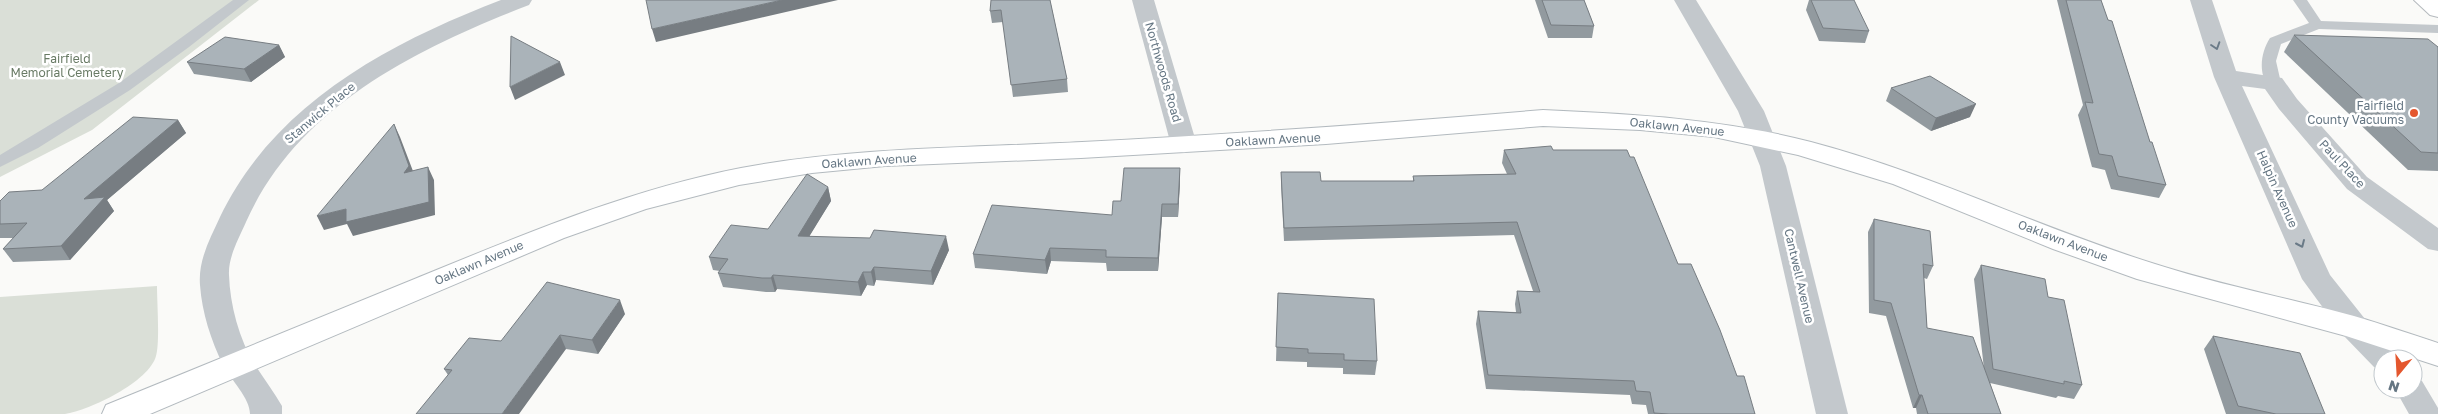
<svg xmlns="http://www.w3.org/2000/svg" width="2438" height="414" viewBox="0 0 2438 414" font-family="'Golos Text',sans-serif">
	<rect width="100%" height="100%" fill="#fafaf8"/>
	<path fill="#dadfd7" d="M 0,0 L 259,0 L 92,130 L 0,177 Z
		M 157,286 C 157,302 160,342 156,356 C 149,382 90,410 65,414 C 45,414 21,414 0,414 L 0,297 Z"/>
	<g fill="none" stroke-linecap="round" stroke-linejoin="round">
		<defs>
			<path id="secondary" d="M 1543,110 C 1634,114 1723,119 1811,142 C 1929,173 2039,228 2155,264 C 2220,285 2288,298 2354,316 C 2382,324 2410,334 2438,343 L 2438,366 L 2346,336 L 2137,279 L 2053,249 L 1893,184 L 1798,155 L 1714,137 L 1640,130 L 1543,126 L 1326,144 L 1081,158 L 885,166 L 812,173 L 739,185 L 646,209 L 564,238 L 150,414 L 102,414 L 106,405 C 210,363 313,320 417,278 C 522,235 628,190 741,168 C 853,147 968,148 1082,142 C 1236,134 1389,123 1543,110 Z"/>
			<path id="primary" d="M 2414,0 L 2438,0 L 2438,17 L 2430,15 Z"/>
		</defs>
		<use href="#secondary" stroke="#b3babf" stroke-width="2"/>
		<use href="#primary" stroke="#b5babe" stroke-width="2"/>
		<path fill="#c3c8cc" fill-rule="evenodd" d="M 233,0 L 249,0 L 189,47 L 130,90 L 38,148 L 0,167 L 0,155 L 119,83 Z
			M 2293,0 L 2307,0 L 2321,21 L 2438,25 L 2438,33 L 2319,29 L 2281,44 L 2276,61 L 2281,83 L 2273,88 L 2268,86 C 2258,72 2261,52 2270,38 L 2309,23 Z"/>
		<path fill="#c3c8cc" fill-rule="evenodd" d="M 501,0 L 532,0 L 529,5 C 416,49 298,106 246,222 C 239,238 228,257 229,275 C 230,305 239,339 255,365 C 264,379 274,392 282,406 L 282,414 L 250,414 C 250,398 231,380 223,365 C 211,340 202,313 200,285 C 198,260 210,239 220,217 C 274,104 389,43 501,0 Z
			M 1132,0 L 1154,0 L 1197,145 L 1193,150 L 1184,153 L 1175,150 L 1171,145 Z
			M 1674,0 L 1696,0 L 1764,111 L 1786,166 L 1848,414 L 1816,414 L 1760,166 L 1738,111 Z
			M 2190,0 L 2212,0 L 2236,71 L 2282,78 L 2297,99 L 2367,177 L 2438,228 L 2438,251 L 2428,249 L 2347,189 L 2279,109 L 2265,89 L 2242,86 L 2330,275 L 2365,319 L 2396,351 L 2401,359 L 2383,359 L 2383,370 L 2374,367 L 2343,335 L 2302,279 L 2214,77 Z
			M 2413,378 L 2422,381 L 2438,408 L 2438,414 L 2409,414 L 2395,389 L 2413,389 Z"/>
		<use href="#secondary" fill="#fff" fill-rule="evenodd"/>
		<use href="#primary" fill="#fff" fill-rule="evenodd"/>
	</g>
	<path fill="#929a9f" d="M 1050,0 L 1067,79 L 1068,92 L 1013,97 L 1003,22 L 992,23 L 990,11 Z
		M 1535,0 L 1584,0 L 1594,26 L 1592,38 L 1548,38 Z
		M 1809,0 L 1847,0 L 1869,31 L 1865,43 L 1819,41 L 1806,10 Z
		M 2057,0 L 2101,0 L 2150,142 L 2166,185 L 2159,198 L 2111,189 L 2105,170 L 2092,167 L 2078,115 L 2083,105 Z
		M 2294,35 L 2438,47 L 2438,171 L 2408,170 L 2284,52 Z
		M 279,45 L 285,57 L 251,82 L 194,74 L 187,62 Z
		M 1891,88 L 1970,117 L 1931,131 L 1886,101 Z
		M 178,120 L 186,133 L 107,200 L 114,211 L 70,260 L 13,262 L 3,249 L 13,238 L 0,238 L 0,201 L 42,190 Z
		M 1504,150 L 1553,150 L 1678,264 L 1737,376 L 1755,414 L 1648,414 L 1646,405 L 1632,404 L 1630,395 L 1486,389 L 1476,324 L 1478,311 L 1516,312 L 1515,304 L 1517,291 L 1533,291 L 1514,235 L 1284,241 L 1281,185 L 1281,172 L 1321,181 L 1413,181 L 1413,176 L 1507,174 L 1502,163 Z
		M 1180,168 L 1180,181 L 1178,217 L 1162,217 L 1158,271 L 1107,271 L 1106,263 L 1051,261 L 1047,274 L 975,268 L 973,254 L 1112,215 Z
		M 828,187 L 831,201 L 809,236 L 949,250 L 933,285 L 876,280 L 874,286 L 867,285 L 861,296 L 777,289 L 775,292 L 766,292 L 723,287 L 718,273 L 720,271 L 713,270 L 709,257 L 768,229 Z
		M 1874,219 L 1933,266 L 1927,279 L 1924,278 L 1927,328 L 1984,369 L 1974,279 L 1981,265 L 2048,297 L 2082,385 L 2074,399 L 2058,396 L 2056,398 L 1990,383 L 2001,414 L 1917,414 L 1916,408 L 1913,408 L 1886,316 L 1869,313 L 1868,232 Z
		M 1278,293 L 1377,361 L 1375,375 L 1343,374 L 1343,368 L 1307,367 L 1307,362 L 1276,361 Z
		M 625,314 L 598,354 L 566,349 L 448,375 L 444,369 Z
		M 2213,336 L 2325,414 L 2226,414 L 2204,349 Z"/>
	<path fill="#777d82" d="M 782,0 L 838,0 L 656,42 L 652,29 Z
		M 279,45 L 285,57 L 251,82 L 244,69 Z
		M 560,62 L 565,75 L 515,100 L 510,87 Z
		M 1976,104 L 1970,117 L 1931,131 L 1936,118 Z
		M 178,120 L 186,133 L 107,200 L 114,211 L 70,260 L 61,246 L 84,199 Z
		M 394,124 L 400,137 L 416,179 L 404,173 Z
		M 428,167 L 434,180 L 435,215 L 353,236 L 347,224 L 324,230 L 317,216 L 346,209 Z
		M 1180,168 L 1180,181 L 1178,217 L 1178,204 Z
		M 828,187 L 831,201 L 801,250 L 798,236 Z
		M 1162,204 L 1162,217 L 1158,271 L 1158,258 Z
		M 946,236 L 949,250 L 933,285 L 931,271 Z
		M 1050,248 L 1051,261 L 1047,274 L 1045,260 Z
		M 874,267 L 876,280 L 874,286 L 871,272 Z
		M 863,272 L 867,285 L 861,296 L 858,282 Z
		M 773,275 L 777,289 L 775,292 L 771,278 Z
		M 620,300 L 625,314 L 598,354 L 592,340 Z
		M 560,335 L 566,349 L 519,414 L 502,414 Z
		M 1919,395 L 1922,395 L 1916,408 L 1913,408 Z"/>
	<path fill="#aab3b9" stroke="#777d82" d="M 646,0 L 782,0 L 652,29 Z
		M 991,0 L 1050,0 L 1067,79 L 1011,85 L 1001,10 L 990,11 Z
		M 1542,0 L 1584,0 L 1594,26 L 1551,25 Z
		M 1811,0 L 1854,0 L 1869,31 L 1823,28 Z
		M 2066,0 L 2101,0 L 2108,20 L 2112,21 L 2150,142 L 2152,142 L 2166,185 L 2118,176 L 2112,156 L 2099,154 L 2085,102 L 2093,103 Z
		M 2294,35 L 2428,39 L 2438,47 L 2438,153 L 2421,152 Z
		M 511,36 L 560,62 L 510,87 Z
		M 225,37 L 279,45 L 244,69 L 187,62 Z
		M 1930,76 L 1976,104 L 1936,118 L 1891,88 Z
		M 133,117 L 178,120 L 84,199 L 105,197 L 61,246 L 3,249 L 27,223 L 0,224 L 0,201 L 9,192 L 42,190 Z
		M 394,124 L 409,166 L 404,173 L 428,167 L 429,202 L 346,222 L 346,209 L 317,216 Z
		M 1551,146 L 1553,150 L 1627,150 L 1630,157 L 1634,157 L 1678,264 L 1691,264 L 1720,330 L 1737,376 L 1744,376 L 1755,414 L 1669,414 L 1654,413 L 1650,392 L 1636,391 L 1634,381 L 1488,375 L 1478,311 L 1521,313 L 1517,291 L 1540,292 L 1517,222 L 1284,228 L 1281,172 L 1320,172 L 1321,181 L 1414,181 L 1413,176 L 1516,174 L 1504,150 Z
		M 1124,168 L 1180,168 L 1178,204 L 1162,204 L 1158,258 L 1106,257 L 1106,250 L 1050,248 L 1045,260 L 973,254 L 992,205 L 1112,215 L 1113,201 L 1121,201 Z
		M 807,174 L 828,187 L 798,236 L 870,238 L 874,230 L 946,236 L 931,271 L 874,267 L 871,272 L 863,272 L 858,282 L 773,275 L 771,278 L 762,278 L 718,273 L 728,259 L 709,257 L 731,225 L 768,229 Z
		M 1874,219 L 1930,231 L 1933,266 L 1923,264 L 1927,328 L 1973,337 L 2001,414 L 1928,414 L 1922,395 L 1919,395 L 1891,303 L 1874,300 Z
		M 1981,265 L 2045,279 L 2048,297 L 2064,300 L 2082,385 L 2064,381 L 2064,384 L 1993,369 Z
		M 547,282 L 620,300 L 592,340 L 560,335 L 502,414 L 416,414 L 452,370 L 444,369 L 469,338 L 501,341 Z
		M 1278,293 L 1374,299 L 1377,361 L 1344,360 L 1344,354 L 1308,353 L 1308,349 L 1276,347 Z
		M 2213,336 L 2300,353 L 2325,414 L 2276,414 L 2238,406 Z"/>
	<defs><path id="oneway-chevron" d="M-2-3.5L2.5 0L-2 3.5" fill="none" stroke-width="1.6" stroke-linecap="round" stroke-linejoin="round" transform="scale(1.25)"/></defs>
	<g stroke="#6a7a87">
		<use href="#oneway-chevron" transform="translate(2216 46) rotate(72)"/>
		<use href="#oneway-chevron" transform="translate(2301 244) rotate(66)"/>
	</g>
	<circle fill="#e4572e" stroke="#fff" stroke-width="2" cx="2414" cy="113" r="5"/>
	<g text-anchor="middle" stroke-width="5" stroke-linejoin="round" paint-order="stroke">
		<g font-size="12" fill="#687a64" stroke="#fff">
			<text x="67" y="63">Fairfield<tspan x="67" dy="14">Memorial Cemetery</tspan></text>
		</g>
		<g font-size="12" fill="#657683" stroke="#fff">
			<text transform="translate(1163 72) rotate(74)" y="4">Northwoods Road</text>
			<text transform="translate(320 113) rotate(-40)" y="4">Stanwick Place</text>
			<text transform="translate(1677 127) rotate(6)" y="4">Oaklawn Avenue</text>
			<text transform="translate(1273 140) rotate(-3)" y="4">Oaklawn Avenue</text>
			<text transform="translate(869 161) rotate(-4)" y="4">Oaklawn Avenue</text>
			<text transform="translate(2342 164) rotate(47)" y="4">Paul Place</text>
			<text transform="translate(2277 189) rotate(66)" y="4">Halpin Avenue</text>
			<text transform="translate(2063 241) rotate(21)" y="4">Oaklawn Avenue</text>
			<text transform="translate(479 263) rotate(-23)" y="4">Oaklawn Avenue</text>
			<text transform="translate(1799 276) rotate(77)" y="4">Cantwell Avenue</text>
		</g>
		<g font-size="12" fill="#657683" stroke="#fff" text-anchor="end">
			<text x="2404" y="110">Fairfield<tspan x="2404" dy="14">County Vacuums</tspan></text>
		</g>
	</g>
	<g transform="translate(2398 374) rotate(198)"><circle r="24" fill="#ffffff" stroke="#c1c8cd"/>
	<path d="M0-4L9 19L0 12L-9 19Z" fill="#e4572e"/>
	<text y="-8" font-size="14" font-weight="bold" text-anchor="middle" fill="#657683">N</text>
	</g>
</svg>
